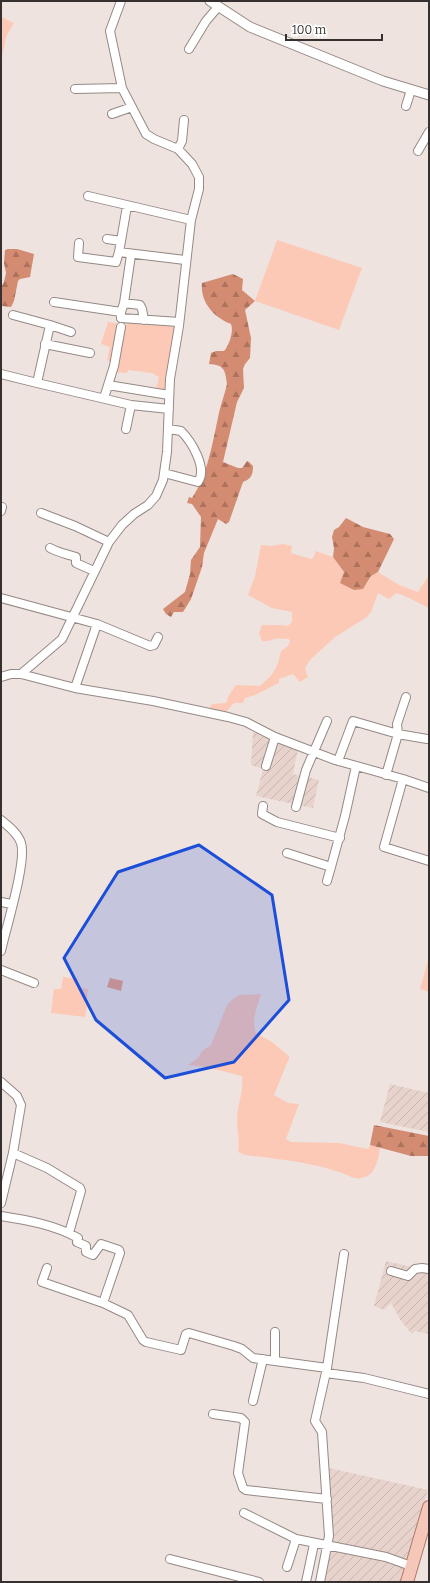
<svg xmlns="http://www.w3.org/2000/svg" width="430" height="1583" viewBox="0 0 430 1583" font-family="Bitter,serif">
	<defs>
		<pattern id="industrial-furrows" width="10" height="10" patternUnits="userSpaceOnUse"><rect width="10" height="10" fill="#e7d3cc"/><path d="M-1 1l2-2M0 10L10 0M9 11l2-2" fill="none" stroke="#c7b6b0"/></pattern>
		<pattern id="forest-firs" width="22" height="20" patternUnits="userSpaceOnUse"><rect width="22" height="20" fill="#d38b71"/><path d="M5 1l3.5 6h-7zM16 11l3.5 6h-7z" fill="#ac725d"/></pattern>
	</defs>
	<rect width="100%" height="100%" fill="#efe3df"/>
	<path fill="url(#industrial-furrows)" d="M 253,731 L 298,749 L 293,774 L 319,780 L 313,808 L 256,796 L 263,769 L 251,765 Z
		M 390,1084 L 429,1093 L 429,1132 L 380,1122 Z
		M 386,1261 L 429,1271 L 429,1334 L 415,1331 L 412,1334 L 401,1321 L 391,1303 L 384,1310 L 374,1306 Z
		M 329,1468 L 428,1490 L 402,1582 L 324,1582 L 332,1537 Z"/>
	<path fill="#fdc9b7" d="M 1,17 L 14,23 L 6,37 L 1,62 Z
		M 277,240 L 362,268 L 339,330 L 255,301 Z
		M 129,317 L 176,322 L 166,393 L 156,390 L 159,377 L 152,373 L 128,370 L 127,373 L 113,372 L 116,364 L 107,360 L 110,347 L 101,344 L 108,322 L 127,325 Z
		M 283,544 L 292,546 L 291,553 L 311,559 L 313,558 L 316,551 L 333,557 L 344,573 L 367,584 L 371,576 L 378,572 L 399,585 L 418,592 L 429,575 L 429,608 C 417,603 408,596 396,593 L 389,599 L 378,593 L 371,612 L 367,617 L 335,637 L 310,660 L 305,668 L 308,677 L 300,682 L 293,674 L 279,679 L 279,683 L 255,695 L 245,698 L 243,703 L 234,703 L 226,712 L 209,710 L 212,704 L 226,703 L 229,695 L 236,685 L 260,686 C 274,674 277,669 281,651 L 288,646 L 290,642 L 289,639 C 284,639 280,638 275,639 C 270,640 268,642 262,641 L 259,633 L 262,625 C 271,626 279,624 288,626 L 292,622 L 292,612 L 272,608 L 248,595 L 255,576 L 261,545 L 271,546 Z
		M 429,957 L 429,992 L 420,989 Z
		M 63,977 L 78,979 L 76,987 L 88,989 C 86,999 88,1008 85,1017 L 51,1013 L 54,989 L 61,989 Z
		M 261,994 C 257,1008 251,1020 256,1033 L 272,1042 L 289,1056 L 289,1058 L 274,1095 L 288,1103 L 299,1104 L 286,1139 L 291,1142 L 339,1143 L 368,1149 L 370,1145 L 380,1148 C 378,1160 376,1175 362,1178 C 353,1180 347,1174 339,1172 C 308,1162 277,1159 245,1155 L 238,1152 C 240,1141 237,1132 237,1120 C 237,1105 244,1092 242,1076 L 206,1067 L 188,1065 L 198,1058 L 202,1051 L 211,1045 L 227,1005 L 234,998 L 239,995 Z"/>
	<path fill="url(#forest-firs)" d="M 8,249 L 17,249 L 34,254 L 30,277 L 20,279 L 18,281 L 14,301 L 11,307 L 2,306 L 1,309 L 1,287 L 4,282 L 6,273 L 4,263 L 5,250 Z
		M 233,274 L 243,279 L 242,290 L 255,301 L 245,310 L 251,338 L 250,358 L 245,364 L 243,369 L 244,388 L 237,402 L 223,462 L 238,468 L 242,468 L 247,461 L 249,462 L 253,466 C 253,475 251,479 243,482 L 229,522 L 226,524 L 218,519 L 204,553 L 202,567 L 191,599 L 183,612 L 174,612 L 171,617 L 166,614 L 163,609 L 185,592 L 190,574 L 191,560 L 200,547 L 201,517 L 192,504 L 187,503 L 189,497 L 192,498 C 208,475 213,440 219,413 C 221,403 225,394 227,384 C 225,369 224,365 209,364 L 211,353 L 216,351 L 224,351 C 229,346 234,331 231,324 C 214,318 200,302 202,283 Z
		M 346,518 L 363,527 L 390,534 L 394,539 L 378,572 L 371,576 L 363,589 L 354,590 L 340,583 L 344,572 L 333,557 L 334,548 L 332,537 L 334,530 L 339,527 Z
		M 374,1125 L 429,1136 L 429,1156 L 411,1156 L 370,1145 Z"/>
	<path fill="#eba187" d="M 110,978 L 123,981 L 121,991 L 107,987 Z"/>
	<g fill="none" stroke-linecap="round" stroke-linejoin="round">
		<defs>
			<path id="minor" d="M 189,49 L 206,21 L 218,7
				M 75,89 L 122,88
				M 406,106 L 411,90
				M 112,114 L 132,107
				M 178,149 L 182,141 L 184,120
				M 418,151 L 429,132
				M 88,196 L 191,220
				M 107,239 L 121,241 L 119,252 L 185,260
				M 121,241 L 127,206
				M 79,243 L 78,257 L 116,262 L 119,252
				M 54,302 L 121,312 L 124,303 L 131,255
				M 124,303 L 140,305 L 142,309 L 144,320
				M 121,312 L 121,318 L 179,322
				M 13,315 L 50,325 L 37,383 L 131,405 L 169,409
				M 50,325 L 71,332
				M 45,344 L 90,353
				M 1,374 L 37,383
				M 108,385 L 169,395
				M 104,398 L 114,366 L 121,327
				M 126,429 L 131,405
				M 164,473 L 198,482 C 208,468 191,441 181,431 L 169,429
				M 1,511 L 2,507
				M 41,513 L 75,526 L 109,542
				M 50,548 C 59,553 67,554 76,557 L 76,563 L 94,571
				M 1,598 L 97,624 L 150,646 L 154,645 L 158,637
				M 21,674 L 62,639 L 109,542 L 122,525 L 134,514 L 148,505 L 156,496 L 163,480 L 167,452 L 170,379 L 179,326 L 191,220 L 199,189 L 199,177 L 192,164 L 178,149 L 154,139 L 146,134 L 122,88 L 110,31 L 121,1
				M 1,677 L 11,674 L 21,674 L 75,688 L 153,701 L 228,717 L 246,722 L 275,737 L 335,760 L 403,779 L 429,788
				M 75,688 L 97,624
				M 338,761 L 353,721 L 398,734 L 427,739
				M 266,766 L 275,737
				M 386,775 L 398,734 L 397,724 L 406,697
				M 403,779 L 384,847 L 429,861
				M 263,806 L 262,814 L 277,822 L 340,838
				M 296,807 L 306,770 L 327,721
				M 1,820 C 8,826 18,833 21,843 C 27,861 6,928 1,951
				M 287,853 L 331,867 L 345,816 L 356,766
				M 327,881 L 331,867
				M 1,902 L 12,904
				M 1,970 L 34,983
				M 1,1082 L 17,1096 L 21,1105 L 13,1153 L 1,1203
				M 13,1153 L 47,1168 L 80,1188 L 81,1191 L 69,1233
				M 1,1216 C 27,1220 55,1225 78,1238 L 77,1242 L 86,1246 L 86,1252 L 93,1255 L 101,1244 L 119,1250 L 120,1253 L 103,1303
				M 47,1268 L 42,1282 L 103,1303 L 128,1315 L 143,1340 L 146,1342 L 181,1350 L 186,1334 L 189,1333 L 234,1346 L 242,1349 L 253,1358 L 327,1368
				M 391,1271 L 408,1276 L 415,1269 L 422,1268 L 429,1269
				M 275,1332 L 275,1361
				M 326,1373 L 364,1378 L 429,1394
				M 253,1401 L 263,1359
				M 213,1414 L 241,1418 L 245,1422 L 238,1473 L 243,1488 L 246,1490 L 327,1499
				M 244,1513 L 296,1539 L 386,1557 L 411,1566
				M 170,1559 L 259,1582
				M 287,1567 L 296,1539
				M 306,1582 L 314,1544
				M 320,1582 L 329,1536 L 322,1432 L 315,1421 L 327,1368 L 344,1254"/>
			<path id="tertiary" d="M 210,1 L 250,27 L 383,81 L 429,95"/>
			<path id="primary" d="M 407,1582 L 429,1507"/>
		</defs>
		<use href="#minor" stroke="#948985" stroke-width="10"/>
		<use href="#tertiary" stroke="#948985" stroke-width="11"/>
		<use href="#primary" stroke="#ae7a69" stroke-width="14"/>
		<use href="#minor" stroke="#fff" stroke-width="8"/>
		<use href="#tertiary" stroke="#fff" stroke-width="9"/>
		<use href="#primary" stroke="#f5c7b8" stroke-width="12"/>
	</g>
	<path fill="#1d4ed8" fill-opacity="0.2" stroke="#1d4ed8" stroke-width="3" stroke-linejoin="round" d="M 199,845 L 272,895 L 289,1000 L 234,1062 L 165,1078 L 96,1020 L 64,958 L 118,872 Z"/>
	<rect width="430" height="1583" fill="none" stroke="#363130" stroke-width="4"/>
	<path d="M286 34v6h96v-6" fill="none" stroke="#363130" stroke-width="2"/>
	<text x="292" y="34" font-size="12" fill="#363130" stroke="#ffffff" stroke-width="3" paint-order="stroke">100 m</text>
</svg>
